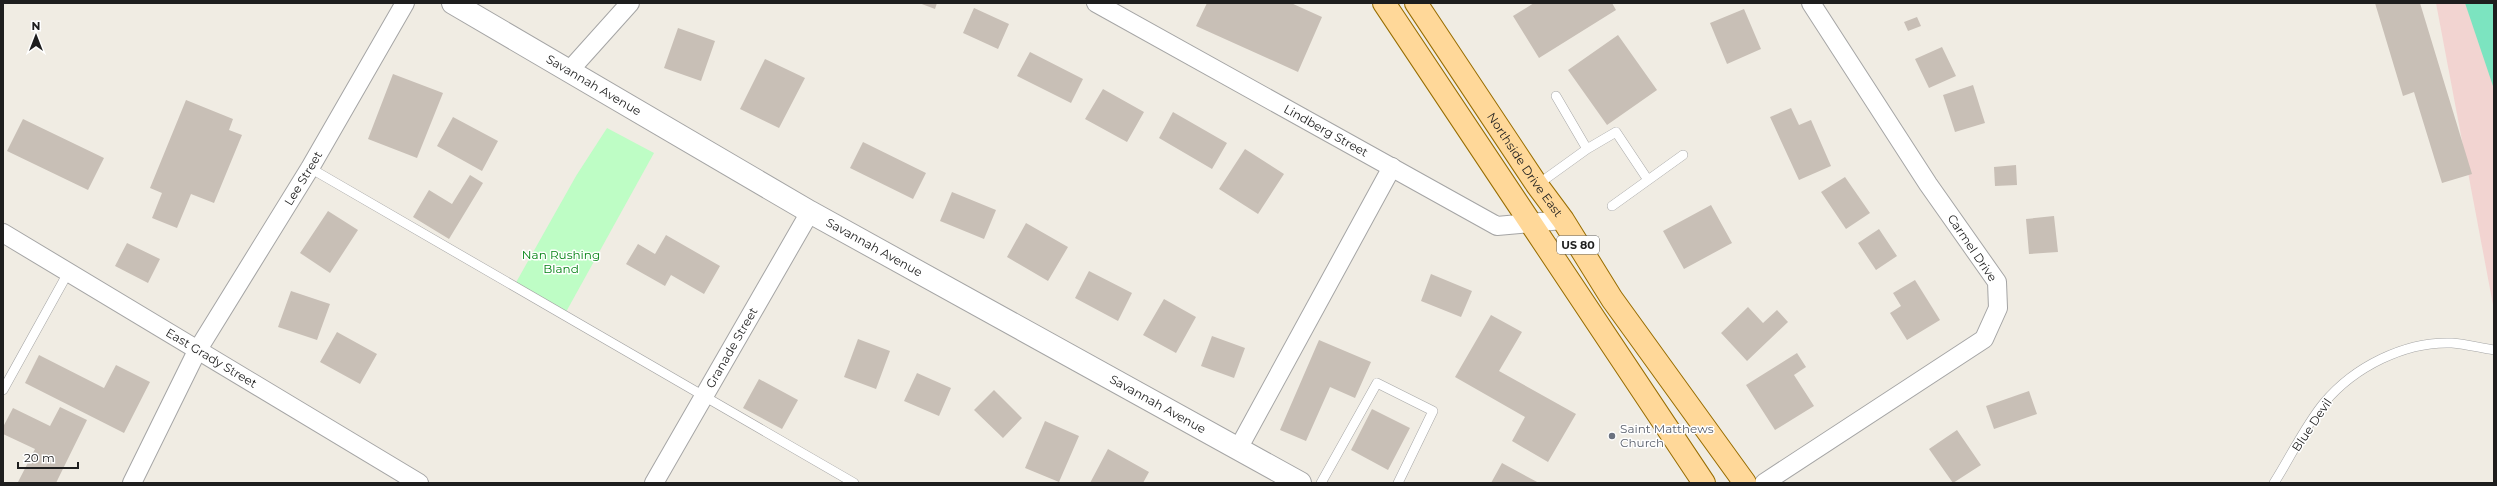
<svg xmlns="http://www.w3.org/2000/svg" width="2497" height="486" viewBox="0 0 2497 486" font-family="Montserrat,sans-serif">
	<rect width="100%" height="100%" fill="#f0ece3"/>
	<path fill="#f2d4d1" d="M 2436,3 L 2494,3 L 2494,310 Z"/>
	<path fill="#befdc5" d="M 607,128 L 654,153 L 566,312 L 514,286 L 576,176 Z"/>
	<path fill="#7ce4c0" d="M 2465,3 L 2494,4 L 2494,89 Z"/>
	<path fill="#c8bfb6" d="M 919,3 L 937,3 L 935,9 Z
		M 1207,3 L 1291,3 L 1322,17 L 1298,72 L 1196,26 Z
		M 1534,3 L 1612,3 L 1616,10 L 1539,58 L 1513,16 Z
		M 2375,3 L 2420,3 L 2472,174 L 2442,183 L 2414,92 L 2403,96 Z
		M 974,8 L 1009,24 L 998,49 L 963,33 Z
		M 1744,9 L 1761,49 L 1727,64 L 1710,23 Z
		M 1917,17 L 1921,26 L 1908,31 L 1904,22 Z
		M 678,28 L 715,41 L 701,81 L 664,68 Z
		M 1618,35 L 1657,90 L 1607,125 L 1568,70 Z
		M 1942,47 L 1956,76 L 1929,88 L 1915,59 Z
		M 1030,52 L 1083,79 L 1071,103 L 1017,76 Z
		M 765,59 L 805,78 L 779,128 L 740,109 Z
		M 393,74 L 443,93 L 417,158 L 368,139 Z
		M 1973,85 L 1985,123 L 1955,132 L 1943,95 Z
		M 1103,89 L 1144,112 L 1127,142 L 1085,119 Z
		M 186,100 L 233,119 L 229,130 L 242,135 L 214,203 L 191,194 L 177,228 L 152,218 L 162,193 L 150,188 Z
		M 1791,108 L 1799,125 L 1811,120 L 1831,166 L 1799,180 L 1770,117 Z
		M 1173,112 L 1227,143 L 1212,169 L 1159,138 Z
		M 453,117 L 498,141 L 482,171 L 437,146 Z
		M 23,119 L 104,158 L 88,190 L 7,151 Z
		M 863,142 L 926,173 L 913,199 L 850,168 Z
		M 1245,149 L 1284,174 L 1258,214 L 1219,189 Z
		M 2016,165 L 2017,185 L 1995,186 L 1994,167 Z
		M 470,175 L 483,183 L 449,239 L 413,217 L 429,190 L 452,204 Z
		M 1845,177 L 1870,213 L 1846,229 L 1821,192 Z
		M 952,192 L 996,210 L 984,239 L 940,221 Z
		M 1711,205 L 1732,243 L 1684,269 L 1663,231 Z
		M 328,211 L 358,230 L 330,273 L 300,253 Z
		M 2054,216 L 2058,252 L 2029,254 L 2026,219 Z
		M 1026,223 L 1068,247 L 1048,281 L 1007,257 Z
		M 1879,229 L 1897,256 L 1876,270 L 1858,243 Z
		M 666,235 L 720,266 L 704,294 L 671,275 L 665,286 L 626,264 L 638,244 L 655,254 Z
		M 127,243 L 160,259 L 148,283 L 115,266 Z
		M 1089,271 L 1132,293 L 1118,321 L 1075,298 Z
		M 1431,274 L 1472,291 L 1461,317 L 1421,301 Z
		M 1915,280 L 1940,320 L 1907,340 L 1890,313 L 1901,306 L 1893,293 Z
		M 291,291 L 330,304 L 317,340 L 278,327 Z
		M 1164,299 L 1196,317 L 1176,353 L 1143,335 Z
		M 1748,307 L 1763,323 L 1777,310 L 1788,322 L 1747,361 L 1721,333 Z
		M 1491,315 L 1522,332 L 1499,371 L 1576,414 L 1548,462 L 1512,441 L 1525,417 L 1455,377 Z
		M 337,332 L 377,354 L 360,384 L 320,362 Z
		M 1212,336 L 1245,348 L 1234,378 L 1201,366 Z
		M 858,339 L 890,351 L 876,389 L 844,377 Z
		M 1319,340 L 1371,362 L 1355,398 L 1330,387 L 1306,441 L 1280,430 Z
		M 1797,353 L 1806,367 L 1794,375 L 1814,406 L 1775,430 L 1746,385 Z
		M 39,355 L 104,388 L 116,365 L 150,382 L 124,433 L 25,383 Z
		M 917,373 L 951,388 L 939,416 L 904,401 Z
		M 759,379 L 798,400 L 782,429 L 743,408 Z
		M 994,390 L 1022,418 L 1003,438 L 974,410 Z
		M 2029,391 L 2037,414 L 1994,429 L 1986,406 Z
		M 60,407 L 87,420 L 56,483 L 18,482 L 35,449 L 3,434 L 3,427 L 13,408 L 50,426 Z
		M 1372,409 L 1410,428 L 1388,470 L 1351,450 Z
		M 1045,421 L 1079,436 L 1059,482 L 1025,468 Z
		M 1957,430 L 1981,465 L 1953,483 L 1929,449 Z
		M 1108,449 L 1149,472 L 1143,483 L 1090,483 Z
		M 1502,463 L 1539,483 L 1491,483 Z"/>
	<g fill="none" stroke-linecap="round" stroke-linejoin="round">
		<defs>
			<path id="service" d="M 1587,149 L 1616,132 L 1648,180
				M 310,168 L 854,483
				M 1537,185 L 1587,149 L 1556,96
				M 1612,206 L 1683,155
				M 3,390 L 69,271
				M 1321,483 L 1377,383 L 1433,411 L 1398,483
				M 2274,483 C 2290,458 2305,426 2324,403 C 2354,367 2405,341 2452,343 C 2466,344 2480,348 2494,350"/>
			<g id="minor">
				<path id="s1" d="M 1096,3 L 1497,226 L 1563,220"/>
				<path d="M 569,71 L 630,3"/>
				<path id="s2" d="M 3,233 L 419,483"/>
				<path d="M 1238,449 L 1392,167"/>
				<path id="s3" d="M 132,483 L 197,351 L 310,168 L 405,3"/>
				<path id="s4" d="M 654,483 L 810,212"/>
				<path d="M 1764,483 L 1984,339 L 1998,308 L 1997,282 L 1928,184 L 1811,3"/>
			</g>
			<g id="tertiary">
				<path id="s5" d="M 453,3 L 810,212 L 1300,483"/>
			</g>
			<g id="primary">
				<path d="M 1384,3 L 1704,483"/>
				<path id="s6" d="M 1416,3 L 1537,185 L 1563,220 L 1612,299 L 1745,483"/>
			</g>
		</defs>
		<use href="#service" stroke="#a5a5a5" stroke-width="10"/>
		<use href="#minor" stroke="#a5a5a5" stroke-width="20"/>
		<use href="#tertiary" stroke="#a5a5a5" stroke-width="24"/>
		<use href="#primary" stroke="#986d00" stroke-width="24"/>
		<use href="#service" stroke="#fff" stroke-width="9"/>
		<use href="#minor" stroke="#fff" stroke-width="18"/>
		<use href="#tertiary" stroke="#fff" stroke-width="22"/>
		<use href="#primary" stroke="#ffd899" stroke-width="22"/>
	</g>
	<circle fill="#6b7280" stroke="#fff" stroke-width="1.5" cx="1612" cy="436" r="4"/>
	<g text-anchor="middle" stroke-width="3" stroke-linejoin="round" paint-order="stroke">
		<rect fill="#fff" stroke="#626262" stroke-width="1" x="1557" y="236" width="42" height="18" rx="3"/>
		<g font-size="11" font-weight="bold" fill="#1e1e1e">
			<text x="1578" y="249">US 80</text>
		</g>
		<g font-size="12" fill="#1e1e1e" stroke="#fff">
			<text dy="4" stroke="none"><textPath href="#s5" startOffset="163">Savannah Avenue</textPath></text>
			<text dy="4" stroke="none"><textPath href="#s1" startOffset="263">Lindberg Street</textPath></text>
			<text dy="4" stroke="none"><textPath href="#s6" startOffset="195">Northside Drive East</textPath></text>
			<text dy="4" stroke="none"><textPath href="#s3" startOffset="350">Lee Street</textPath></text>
			<text dy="4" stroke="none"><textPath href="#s5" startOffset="487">Savannah Avenue</textPath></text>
			<text transform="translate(1972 248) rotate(56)" y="4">Carmel Drive</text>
			<text dy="4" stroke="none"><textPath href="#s4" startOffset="156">Granade Street</textPath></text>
			<text dy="4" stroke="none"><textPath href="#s2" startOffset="243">East Grady Street</textPath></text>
			<text dy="4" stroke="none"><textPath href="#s5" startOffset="811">Savannah Avenue</textPath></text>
			<text transform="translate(2312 425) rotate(-56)" y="4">Blue Devil</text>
		</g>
		<g font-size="12" fill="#058315" stroke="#fff">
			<text x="561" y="259">Nan Rushing<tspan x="561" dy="14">Bland</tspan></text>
		</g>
		<g font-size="12" fill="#5b616d" stroke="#fff" text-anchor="start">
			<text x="1620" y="433">Saint Matthews<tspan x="1620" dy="14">Church</tspan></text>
		</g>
	</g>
	<rect width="2497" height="486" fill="none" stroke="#1e1e1e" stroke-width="8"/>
	<g transform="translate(36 36)" stroke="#ffffff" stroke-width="3" paint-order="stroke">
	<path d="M0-3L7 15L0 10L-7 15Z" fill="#1e1e1e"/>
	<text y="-6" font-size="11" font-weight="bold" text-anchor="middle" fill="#1e1e1e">N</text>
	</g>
	<path d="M18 462v6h60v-6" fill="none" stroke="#1e1e1e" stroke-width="2"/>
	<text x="24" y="462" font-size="12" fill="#1e1e1e" stroke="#ffffff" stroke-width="3" paint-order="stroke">20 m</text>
</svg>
